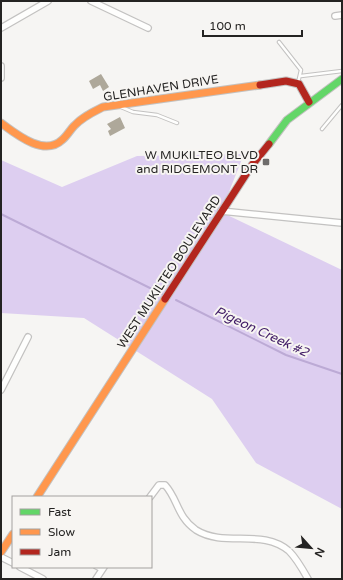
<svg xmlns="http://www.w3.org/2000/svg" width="343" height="580" viewBox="0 0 343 580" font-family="'Varela Round',sans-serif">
	<rect width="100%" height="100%" fill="#f6f5f3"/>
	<path fill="#ddcef0" d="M 244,154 L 221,212 L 342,270 L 342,509 L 256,463 L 212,399 L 84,318 L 1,313 L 1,160 L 62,187 L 137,156 Z"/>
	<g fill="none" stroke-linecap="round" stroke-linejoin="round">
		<path stroke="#bcaad5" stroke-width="2" d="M 1,214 L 162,294
			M 176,300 L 286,355 L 342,374"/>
	</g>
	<path fill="#aea89a" d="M 101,74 L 109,87 L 103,91 L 100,85 L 93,89 L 89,81 Z
		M 120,117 L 125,128 L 110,136 L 108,131 L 111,129 L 107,124 Z"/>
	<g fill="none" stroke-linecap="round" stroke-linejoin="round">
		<defs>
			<path id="lane" d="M 279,42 L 301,70 L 298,83
				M 301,76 L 342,71
				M 121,107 L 133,112 L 157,115 L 177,123
				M 322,129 L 342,105
				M 95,567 L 101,570"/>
			<path id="street" d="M 91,1 L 148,28
				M 335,16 L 342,15
				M 1,28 L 48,1
				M 1,66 L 1,78
				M 221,211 L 342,223
				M 1,390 L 28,337
				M 150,497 L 159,485 L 165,485 C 178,499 177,517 196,530 C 225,548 262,528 289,551 C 297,559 303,570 308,579
				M 1,557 L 13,563
				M 20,567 L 43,579
				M 96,579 L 104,567"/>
			<path id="fast" d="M 269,144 L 287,120 L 342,79"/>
			<path id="slow" d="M 1,123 C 16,134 44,157 62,140 C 67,136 70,130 74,126 C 82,117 93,112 103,107 L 260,85
				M 37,497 L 165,299
				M 1,552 L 13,534"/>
			<path id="jam" d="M 260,85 L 286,81 L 299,84 L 309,102
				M 165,299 L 252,165 L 269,144"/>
		</defs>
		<use href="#lane" stroke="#c3c2c1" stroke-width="4.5"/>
		<use href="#street" stroke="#c3c2c1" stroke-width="8"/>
		<use href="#fast" stroke="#c3c2c1" stroke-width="9"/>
		<use href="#slow" stroke="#c3c2c1" stroke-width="9"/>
		<use href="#jam" stroke="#c3c2c1" stroke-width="9"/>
		<use href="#lane" stroke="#fefefd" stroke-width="2.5"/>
		<use href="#street" stroke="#fefefd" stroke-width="5.5"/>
		<use href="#fast" stroke="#63d668" stroke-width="7"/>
		<use href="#slow" stroke="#ff974d" stroke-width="7"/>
		<use href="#jam" stroke="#b3261e" stroke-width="7"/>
	</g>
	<rect fill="#6e6c6b" stroke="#f7f5f2" stroke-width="1.5" x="262" y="158" width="8" height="8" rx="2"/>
	<g text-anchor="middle" stroke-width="4" stroke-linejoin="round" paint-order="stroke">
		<g font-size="12" fill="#242322" stroke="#f7f5f2">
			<text transform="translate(161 88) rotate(-9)" y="4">GLENHAVEN DRIVE</text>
			<text transform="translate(169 272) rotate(-57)" y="4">WEST MUKILTEO BOULEVARD</text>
		</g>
		<g font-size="12" fill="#242322" stroke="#f7f5f2" text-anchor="end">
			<text x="258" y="159">W MUKILTEO BLVD<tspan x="258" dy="14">and RIDGEMONT DR</tspan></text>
		</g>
		<g font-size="13" font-style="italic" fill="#411c66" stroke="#f7f5f2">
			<text transform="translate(262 331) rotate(25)" y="5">Pigeon Creek #2</text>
		</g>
	</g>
	<rect width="343" height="580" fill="none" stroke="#242322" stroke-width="4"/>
	<rect x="12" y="496" width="140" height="72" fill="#f7f5f2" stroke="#a3a19f"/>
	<rect x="20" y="509" width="20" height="6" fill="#63d668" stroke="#a3a19f"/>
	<text x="48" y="516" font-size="12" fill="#242322">Fast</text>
	<rect x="20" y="529" width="20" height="6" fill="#ff974d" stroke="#a3a19f"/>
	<text x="48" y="536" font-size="12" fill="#242322">Slow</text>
	<rect x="20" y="549" width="20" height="6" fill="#b3261e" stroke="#a3a19f"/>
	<text x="48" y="556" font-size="12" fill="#242322">Jam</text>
	<g transform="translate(311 548) rotate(117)" stroke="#f7f5f2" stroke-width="3" paint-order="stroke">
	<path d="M0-3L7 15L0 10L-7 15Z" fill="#242322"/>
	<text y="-6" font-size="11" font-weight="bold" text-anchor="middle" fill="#242322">N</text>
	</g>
	<path d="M203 30v6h99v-6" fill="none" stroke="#242322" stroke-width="2"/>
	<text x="209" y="30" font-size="12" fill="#242322" stroke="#f7f5f2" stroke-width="3" paint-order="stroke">100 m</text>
</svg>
